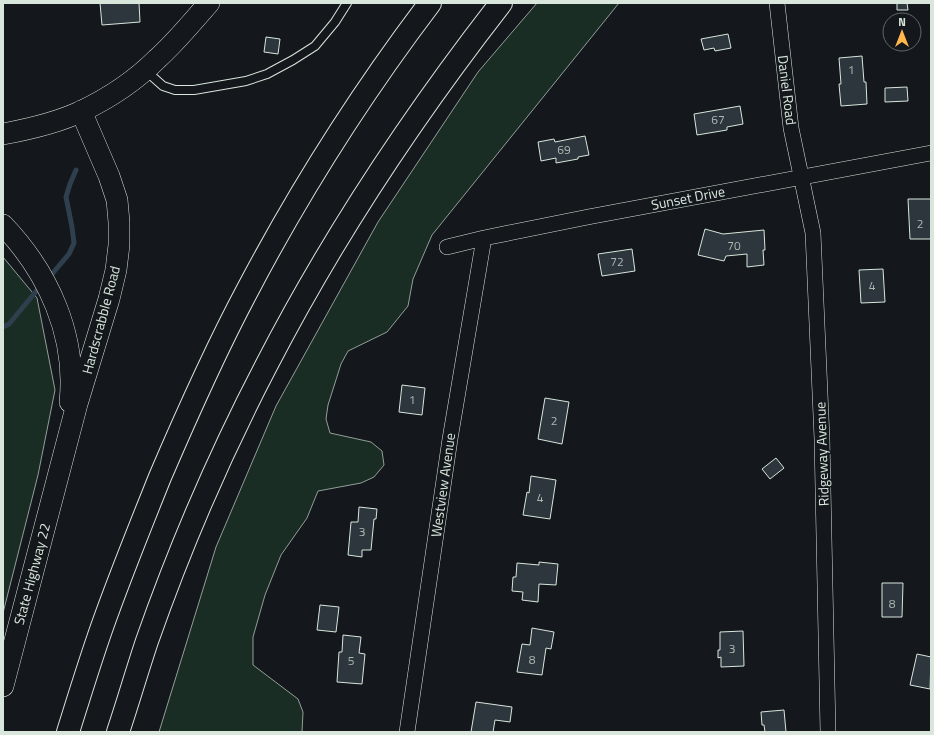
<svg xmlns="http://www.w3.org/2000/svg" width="934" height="735" viewBox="0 0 934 735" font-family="'Titillium Web',sans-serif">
	<rect width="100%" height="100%" fill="#14181c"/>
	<path fill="#1a2d24" stroke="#939e99" d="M 537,3 L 619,3 L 432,235 L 413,279 L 408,306 L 387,332 L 348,351 L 341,364 L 328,405 L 326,419 L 330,433 L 371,442 L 382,451 L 384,465 L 374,477 L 361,483 L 318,491 L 307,518 L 281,555 L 265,595 L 253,637 L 253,665 L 298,699 L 303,712 L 302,732 L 159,732 L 216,547 L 276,406 L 378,222 L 478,72 Z
		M 3,257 L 37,298 L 55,390 L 38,475 L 3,613 Z"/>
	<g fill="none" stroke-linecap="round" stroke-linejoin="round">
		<path stroke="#2f3f4d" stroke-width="5" d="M 52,274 L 69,254 L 74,243 L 72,227 L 66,197 L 70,184 L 76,170
			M 3,327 L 9,324 L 38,289"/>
	</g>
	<path fill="#2c363c" stroke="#d8e6dc" d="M 100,3 L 139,3 L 140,22 L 102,25 Z
		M 897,3 L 907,3 L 908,10 L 897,10 Z
		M 728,34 L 731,48 L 715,51 L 714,48 L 704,50 L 701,39 Z
		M 266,37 L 280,39 L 278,54 L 264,52 Z
		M 862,56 L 864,82 L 866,82 L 867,104 L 841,106 L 839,84 L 841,84 L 839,58 Z
		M 907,87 L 908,101 L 885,102 L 885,88 Z
		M 740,106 L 743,124 L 727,127 L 727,130 L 697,135 L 694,114 Z
		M 585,136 L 589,155 L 578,157 L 578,159 L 556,163 L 556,158 L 541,161 L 538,142 L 554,139 L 555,142 Z
		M 908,199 L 931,199 L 931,239 L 910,239 Z
		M 705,229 L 723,234 L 764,230 L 765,250 L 763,250 L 764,265 L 747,267 L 747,254 L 726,256 L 724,261 L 698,255 Z
		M 632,249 L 635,271 L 602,276 L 598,254 Z
		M 883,269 L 885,302 L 861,303 L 859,270 Z
		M 402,385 L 425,388 L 422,415 L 399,412 Z
		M 545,398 L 569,402 L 562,444 L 538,439 Z
		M 776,458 L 784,468 L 770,479 L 762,469 Z
		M 531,476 L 556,480 L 550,519 L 523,515 L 527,492 L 529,493 Z
		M 359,507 L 377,509 L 376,519 L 374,519 L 371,550 L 362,550 L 362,557 L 348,555 L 351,522 L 358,522 Z
		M 539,562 L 558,564 L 556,585 L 539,584 L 538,602 L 522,600 L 523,592 L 512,591 L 513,577 L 516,577 L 517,563 L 539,565 Z
		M 882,583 L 903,583 L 902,617 L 882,617 Z
		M 320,605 L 339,607 L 336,632 L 317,630 Z
		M 532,628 L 554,632 L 551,649 L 546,648 L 542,675 L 517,672 L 522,644 L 530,645 Z
		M 743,631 L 744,666 L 721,667 L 721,657 L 718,658 L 718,650 L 720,650 L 720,632 Z
		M 343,635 L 361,637 L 359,653 L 365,654 L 362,684 L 337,682 L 339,652 L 342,652 Z
		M 917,654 L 931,657 L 930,689 L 910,685 Z
		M 476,702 L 512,707 L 510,722 L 495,720 L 493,732 L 471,732 Z
		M 784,710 L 786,732 L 765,732 L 764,725 L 762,725 L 761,712 Z"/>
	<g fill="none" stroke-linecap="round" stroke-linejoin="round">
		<defs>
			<path id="service" d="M 145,70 L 163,86 L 175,90 L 194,90 L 246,81 L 267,74 L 293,60 L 315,46 L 335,22 L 347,3"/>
			<path id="minor" d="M 777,3 L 791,128 L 813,233 L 822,439 L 828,732
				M 447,247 L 484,238 L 588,217 L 931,153
				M 407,732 L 450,439 L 484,238"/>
			<path id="secondary" d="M 3,134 C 30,129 57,123 82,111 C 109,98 136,80 157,59 C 176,42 192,22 209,3
				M 3,225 C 48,272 77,335 70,402
				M 3,686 L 77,404 L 109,299 L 116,270 L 119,245 L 119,222 L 117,200 L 109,176 L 81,111"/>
			<path id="motorway" d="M 68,732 C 79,697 90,661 102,627 C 120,576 140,527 160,477 C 187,414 215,351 247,291 C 300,190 361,94 430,3
				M 118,732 C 128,702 137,671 147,641 C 180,547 220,454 266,366 C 332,238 413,116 501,3"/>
		</defs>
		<use href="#service" stroke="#d8e6dc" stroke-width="10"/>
		<use href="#minor" stroke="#d8e6dc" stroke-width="16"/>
		<use href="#secondary" stroke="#d8e6dc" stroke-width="22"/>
		<use href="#motorway" stroke="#d8e6dc" stroke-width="24"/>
		<use href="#service" stroke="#14181c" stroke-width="8"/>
		<use href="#minor" stroke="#14181c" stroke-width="15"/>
		<use href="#secondary" stroke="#14181c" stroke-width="21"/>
		<use href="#motorway" stroke="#14181c" stroke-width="22"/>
	</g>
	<g text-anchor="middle" stroke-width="3" stroke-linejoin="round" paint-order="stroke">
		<g font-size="12" fill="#adbab4">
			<text x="851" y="74">1</text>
			<text x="718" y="124">67</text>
			<text x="564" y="154">69</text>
			<text x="920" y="228">2</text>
			<text x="734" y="250">70</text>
			<text x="617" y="266">72</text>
			<text x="872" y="290">4</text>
			<text x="412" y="404">1</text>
			<text x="554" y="425">2</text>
			<text x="540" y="502">4</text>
			<text x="362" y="536">3</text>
			<text x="892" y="608">8</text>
			<text x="732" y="653">3</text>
			<text x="532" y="664">8</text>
			<text x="351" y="665">5</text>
		</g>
		<g font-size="14" fill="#d8e6dc" stroke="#14181c">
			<text transform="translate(787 90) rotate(83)" y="5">Daniel Road</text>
			<text transform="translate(688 198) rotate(-11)" y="5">Sunset Drive</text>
			<text transform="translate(101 320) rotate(-75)" y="5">Hardscrabble Road</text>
			<text transform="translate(822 454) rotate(-92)" y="5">Ridgeway Avenue</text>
			<text transform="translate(443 485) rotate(-82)" y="5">Westview Avenue</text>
			<text transform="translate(32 574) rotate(-75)" y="5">State Highway 22</text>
		</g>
	</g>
	<rect width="934" height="735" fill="none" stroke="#d8e6dc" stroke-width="8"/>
	<g transform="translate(902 32)"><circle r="19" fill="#14181c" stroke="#626a69"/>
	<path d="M0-3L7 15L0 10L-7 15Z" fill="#ffb74d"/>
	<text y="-6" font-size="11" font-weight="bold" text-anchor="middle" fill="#d8e6dc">N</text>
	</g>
</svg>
